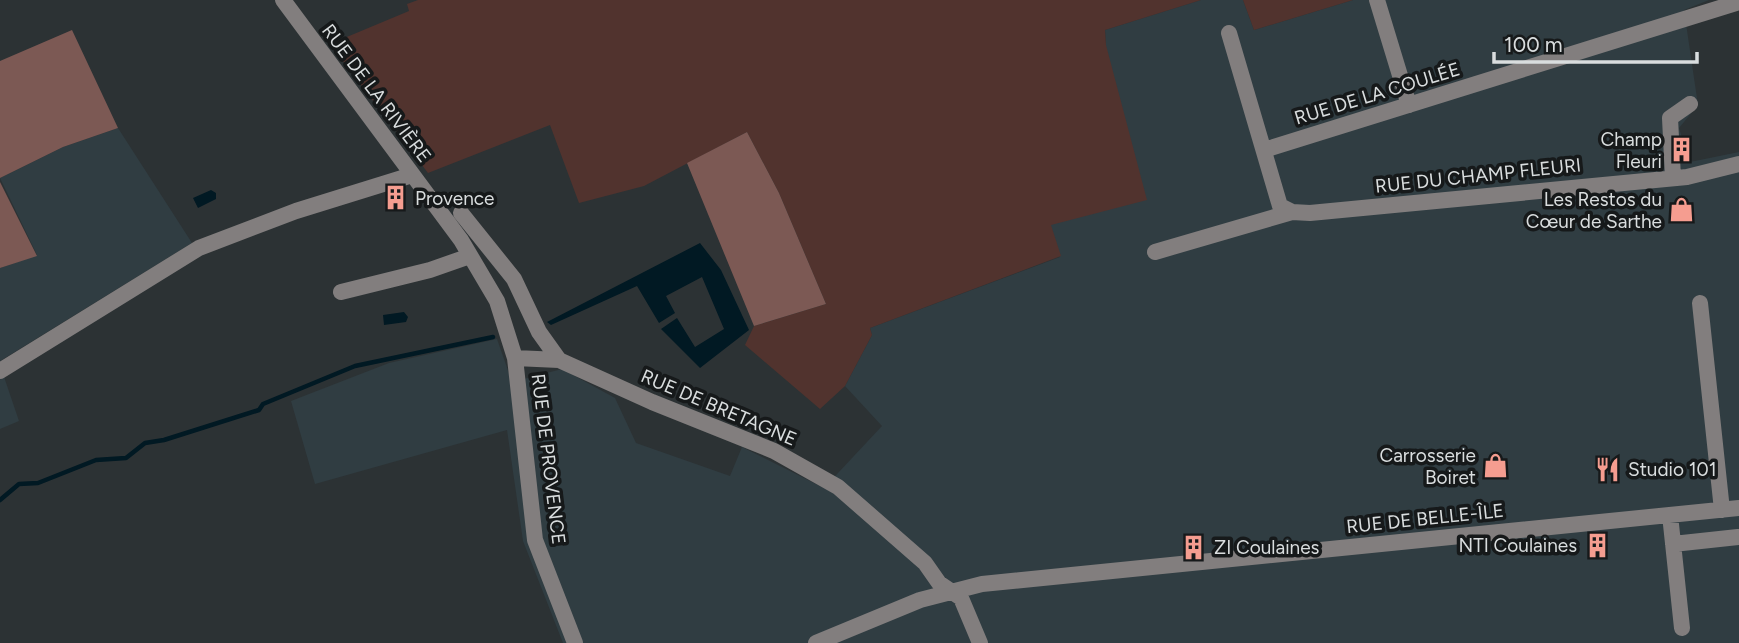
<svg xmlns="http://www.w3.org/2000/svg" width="1739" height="643" viewBox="0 0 1739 643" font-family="Figtree,sans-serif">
	<rect width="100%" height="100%" fill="#2c3234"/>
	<path fill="#303d42" d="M 1201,0 L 1243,0 L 1254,30 L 1353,0 L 1709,0 L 1684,10 L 1698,105 L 1679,128 L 1690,162 L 1739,152 L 1739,643 L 563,643 L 523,541 L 507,430 L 315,484 L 291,401 L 389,363 L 497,339 L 512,382 L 562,369 L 615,398 L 636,443 L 730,476 L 742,447 L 824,488 L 882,426 L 845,386 L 872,335 L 870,328 L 1060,257 L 1050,225 L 1106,44 L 1105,30 Z
		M 118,128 L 192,243 L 0,361 L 0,268 L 37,255 L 0,178 L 63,147 Z
		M 0,365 L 19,421 L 0,429 Z"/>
	<path fill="#51332e" d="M 418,0 L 1201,0 L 1105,30 L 1106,45 L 1147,200 L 1051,225 L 1061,256 L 870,328 L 872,335 L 845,386 L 820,409 L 745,345 L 754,326 L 826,304 L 779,193 L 747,132 L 644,186 L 579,203 L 550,125 L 428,173 L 330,44 L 409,11 L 407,4 Z
		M 1243,0 L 1353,0 L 1254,30 Z"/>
	<path fill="#7c5954" d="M 72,30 L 118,128 L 63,147 L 0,178 L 0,61 Z
		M 747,132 L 779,193 L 826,304 L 754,326 L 687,163 Z
		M 0,182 L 37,256 L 0,268 Z"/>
	<path fill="#011923" d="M 211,190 L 216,193 L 216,199 L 198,208 L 193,198 Z
		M 700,243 L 721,270 L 749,330 L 700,368 L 661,329 L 677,318 L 695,347 L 724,329 L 702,277 L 666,296 L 675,313 L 659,323 L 637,286 L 551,325 L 547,322 Z
		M 404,312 L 408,317 L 406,322 L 384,325 L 383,315 Z"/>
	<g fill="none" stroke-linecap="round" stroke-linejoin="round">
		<path stroke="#011923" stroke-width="4.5" d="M 0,500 L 19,484 L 38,483 L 96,460 L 126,458 L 145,443 L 164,440 L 259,410 L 263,404 L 355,366 L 493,337"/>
		<path stroke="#827e7e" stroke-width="16" d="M 283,0 L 461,240 L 497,301 L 515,358 L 535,540 L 575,643
			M 1377,0 L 1409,105
			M 1229,33 L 1280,206 L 1292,212 L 1310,213 L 1687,177 L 1739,164
			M 1264,150 L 1739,2
			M 1673,178 L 1670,118 L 1690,104
			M 461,213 L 514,279 L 539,332 L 559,360
			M 1155,252 L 1292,212
			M 341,292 L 430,270 L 470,256
			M 1700,303 L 1722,510
			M 515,358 L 559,360 L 652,402 L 774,451 L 838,487 L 925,563 L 939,583 L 961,598 L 980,643
			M 0,371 L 199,248 L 296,211 L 412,175
			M 1670,515 L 1682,628
			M 1673,544 L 1738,537
			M 816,643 L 920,600 L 982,584 L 1739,508"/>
	</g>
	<defs>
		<symbol id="building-bare" viewBox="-9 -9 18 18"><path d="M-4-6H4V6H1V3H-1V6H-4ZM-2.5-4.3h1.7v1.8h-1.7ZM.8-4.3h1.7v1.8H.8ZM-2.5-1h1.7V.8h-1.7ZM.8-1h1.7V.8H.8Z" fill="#f59d90" stroke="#16191a" stroke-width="2.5" paint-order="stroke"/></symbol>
		<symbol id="shop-bare" viewBox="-9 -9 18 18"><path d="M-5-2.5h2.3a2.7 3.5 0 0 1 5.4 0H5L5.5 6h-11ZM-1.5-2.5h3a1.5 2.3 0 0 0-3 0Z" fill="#f59d90" stroke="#16191a" stroke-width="2.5" paint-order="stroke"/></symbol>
		<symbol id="restaurant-bare" viewBox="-9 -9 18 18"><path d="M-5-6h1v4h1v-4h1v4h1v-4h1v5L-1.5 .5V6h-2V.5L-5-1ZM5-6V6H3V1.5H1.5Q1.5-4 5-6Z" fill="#f59d90" stroke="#16191a" stroke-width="2.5" paint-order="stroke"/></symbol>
	</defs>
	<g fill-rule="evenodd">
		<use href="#building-bare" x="1664" y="132" width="35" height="35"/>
		<use href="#building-bare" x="378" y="180" width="35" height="35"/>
		<use href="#shop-bare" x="1664" y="192" width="35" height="35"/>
		<use href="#shop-bare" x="1478" y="448" width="35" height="35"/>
		<use href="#restaurant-bare" x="1590" y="452" width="35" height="35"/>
		<use href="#building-bare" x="1580" y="528" width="35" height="35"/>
		<use href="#building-bare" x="1176" y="530" width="35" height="35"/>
	</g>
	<g text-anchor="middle" stroke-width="7" stroke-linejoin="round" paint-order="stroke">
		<g font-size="19" fill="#d9ddde" stroke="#16191a">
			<text transform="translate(377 93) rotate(53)" y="7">RUE DE LA RIVIÈRE</text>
			<text transform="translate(1377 93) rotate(-17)" y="7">RUE DE LA COULÉE</text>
			<text transform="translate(1478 175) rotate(-6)" y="7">RUE DU CHAMP FLEURI</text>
			<text transform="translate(719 407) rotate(23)" y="7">RUE DE BRETAGNE</text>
			<text transform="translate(549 459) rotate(83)" y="7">RUE DE PROVENCE</text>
			<text transform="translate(1425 518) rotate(-6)" y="7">RUE DE BELLE-ÎLE</text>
		</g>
		<g font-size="19" fill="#d9ddde" stroke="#16191a" text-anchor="end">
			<text x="1662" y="146">Champ<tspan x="1662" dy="22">Fleuri</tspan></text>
			<text x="415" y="205" text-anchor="start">Provence</text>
			<text x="1662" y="206">Les Restos du<tspan x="1662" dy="22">Cœur de Sarthe</tspan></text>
			<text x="1476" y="462">Carrosserie<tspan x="1476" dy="22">Boiret</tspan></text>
			<text x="1628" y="476" text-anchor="start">Studio 101</text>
			<text x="1577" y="552">NTI Coulaines</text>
			<text x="1214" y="554" text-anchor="start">ZI Coulaines</text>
		</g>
	</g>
	<path d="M1494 52v10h203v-10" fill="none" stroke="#d9ddde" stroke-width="3.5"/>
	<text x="1504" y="52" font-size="21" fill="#d9ddde" stroke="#16191a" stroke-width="5" paint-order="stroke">100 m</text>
</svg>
